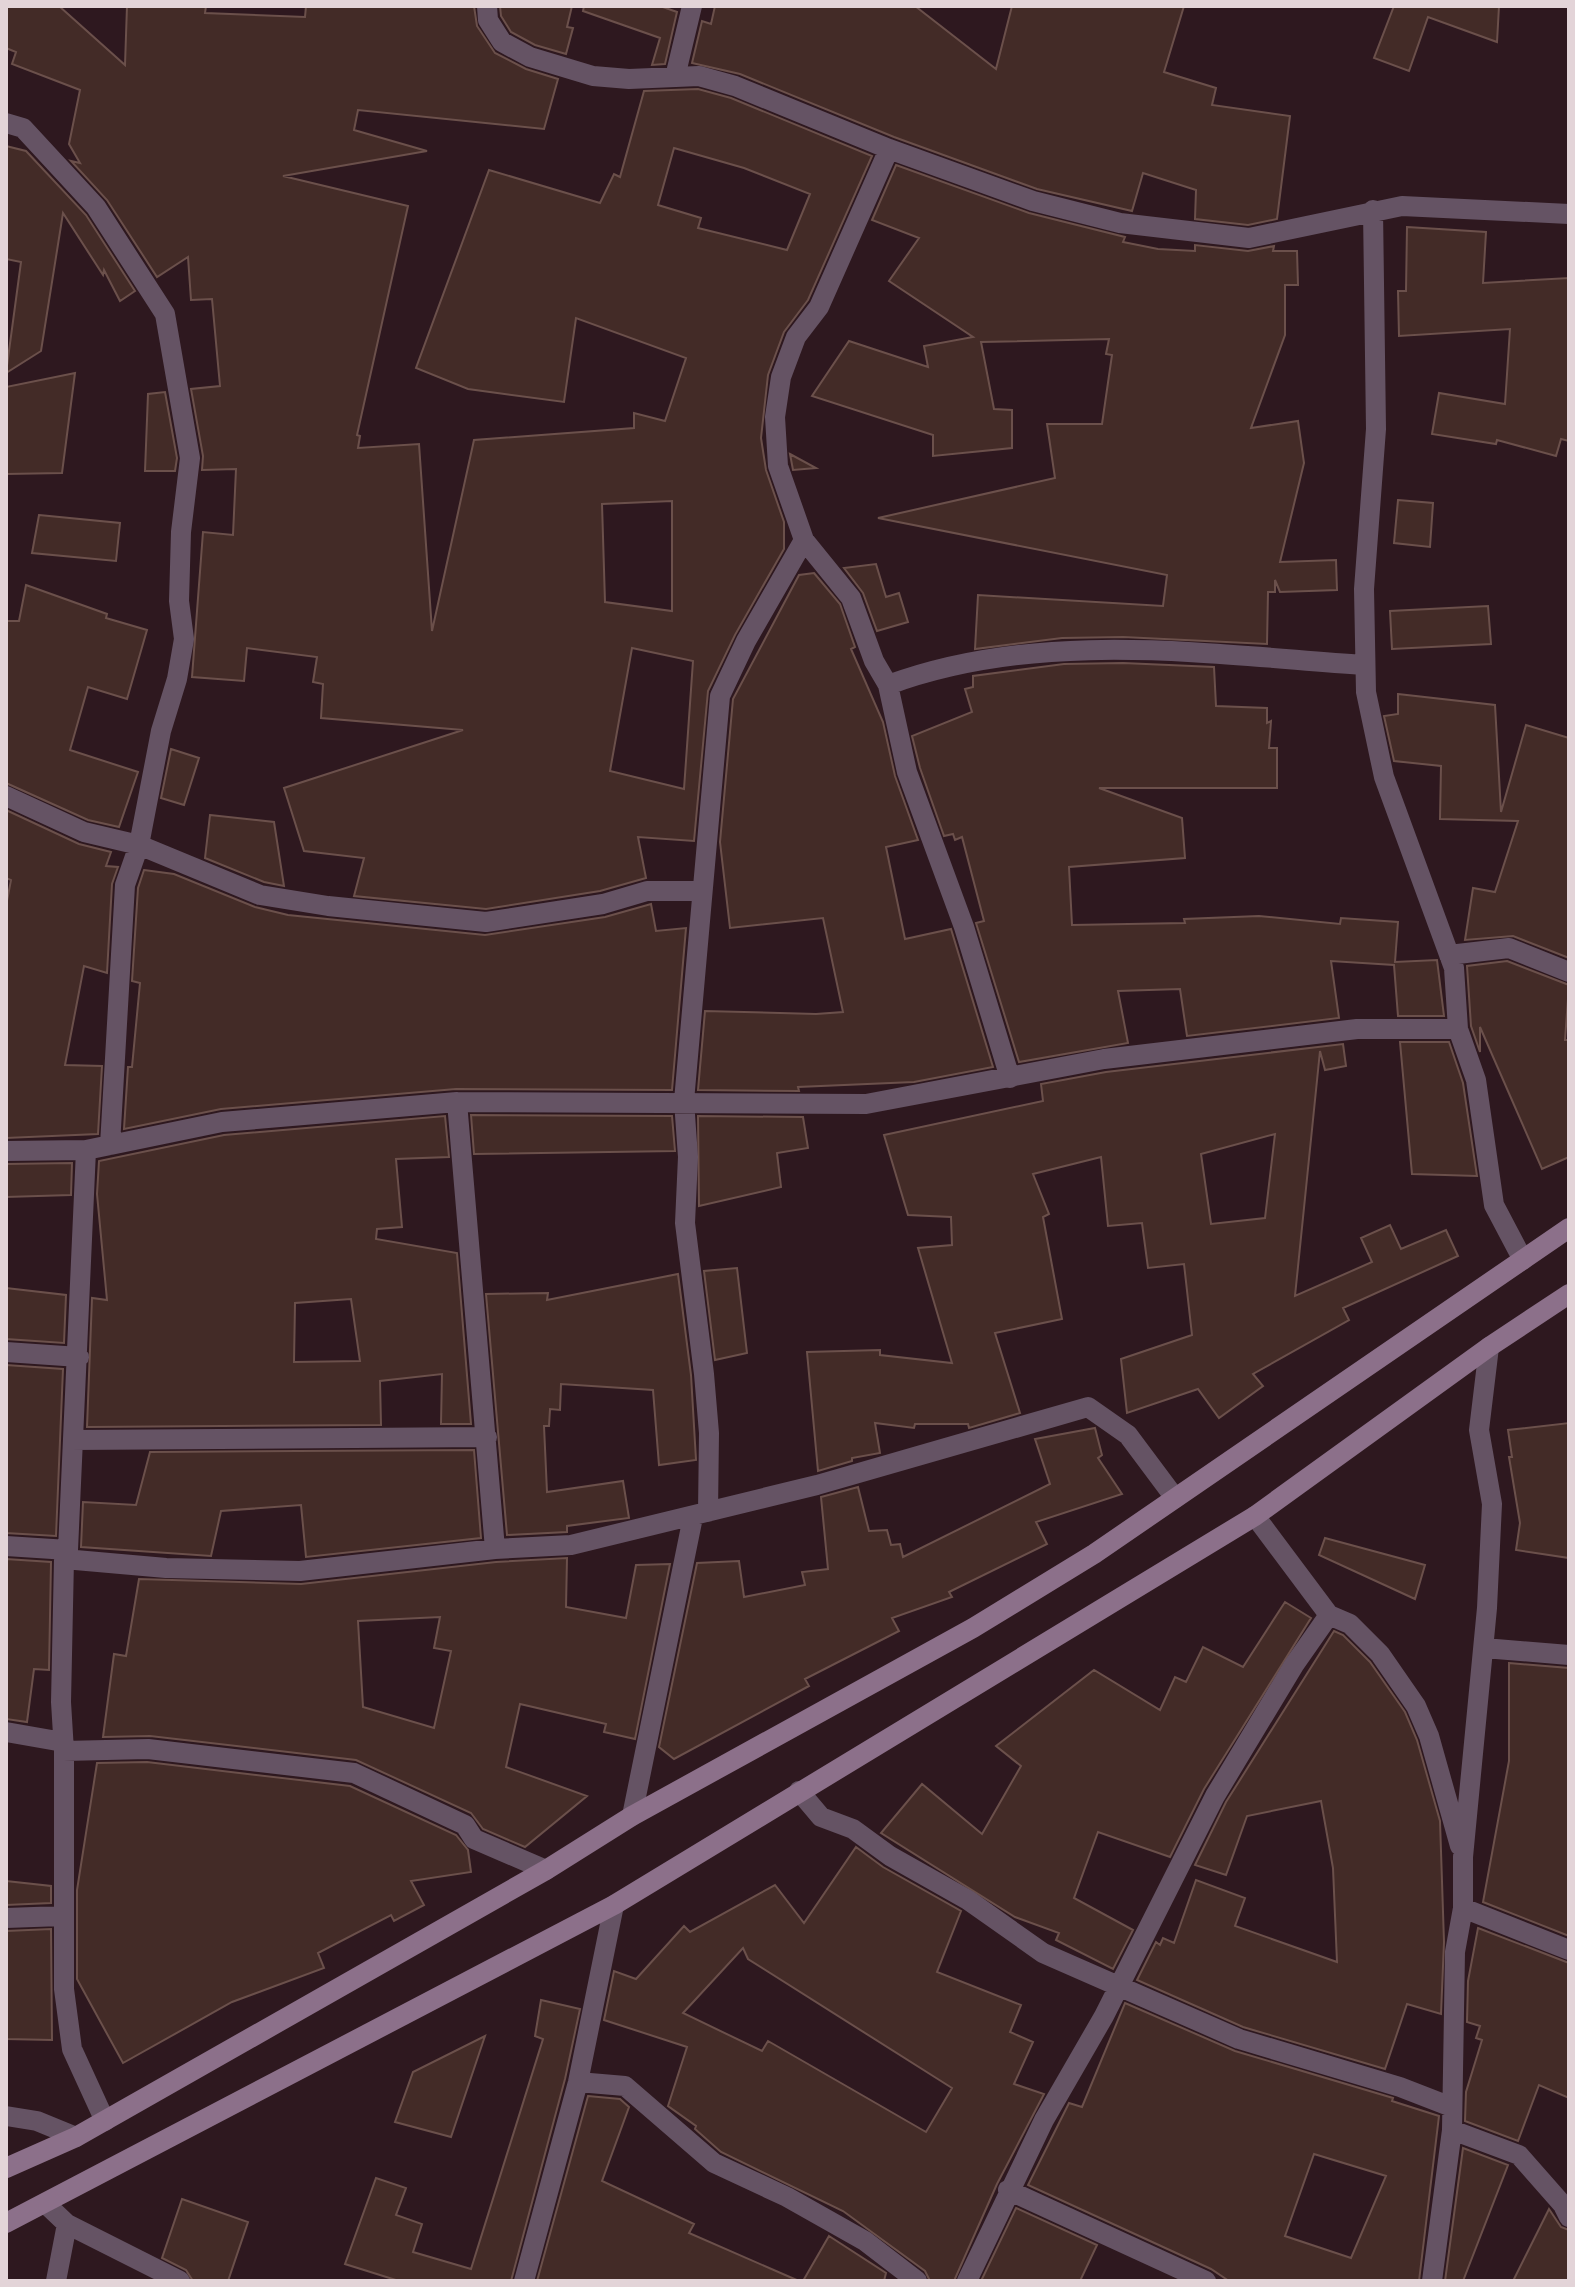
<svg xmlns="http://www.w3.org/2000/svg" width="1575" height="2287" viewBox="0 0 1575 2287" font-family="'Exo 2',sans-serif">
	<rect width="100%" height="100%" fill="#2e181f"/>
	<path fill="#432b27" stroke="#6b504b" stroke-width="2" fill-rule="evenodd" d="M 6,6 L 59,6 L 125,65 L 127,6 L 206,6 L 205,13 L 305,17 L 306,6 L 474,6 L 477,26 L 495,53 L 526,69 L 558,79 L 544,129 L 358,110 L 354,130 L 427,151 L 283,176 L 408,206 L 357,435 L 360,436 L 358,448 L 419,444 L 432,631 L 474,440 L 634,428 L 634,413 L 665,421 L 686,358 L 576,318 L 564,402 L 468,389 L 416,368 L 489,170 L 600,203 L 614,174 L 620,177 L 644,91 L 698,89 L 731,98 L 872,156 L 808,300 L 784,332 L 768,375 L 761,438 L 766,470 L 784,522 L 784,549 L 735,635 L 708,691 L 694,841 L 638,837 L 646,878 L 600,891 L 486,909 L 354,896 L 364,858 L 304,851 L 284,788 L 463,730 L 321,718 L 323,684 L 313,682 L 317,657 L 247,648 L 244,681 L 192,677 L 203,532 L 233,535 L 236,469 L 202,470 L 203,456 L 191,389 L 220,386 L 212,299 L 191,300 L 188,257 L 157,277 L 107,200 L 71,161 L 80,163 L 69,144 L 80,90 L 12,64 L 16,52 L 6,48 ZM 674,148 L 744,168 L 810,194 L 787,250 L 698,228 L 701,218 L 658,205 ZM 672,501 L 672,611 L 605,602 L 602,504 ZM 632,648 L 693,661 L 684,789 L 610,771 Z
		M 500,6 L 572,6 L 567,27 L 573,28 L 566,54 L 535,45 L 511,32 L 501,16 Z
		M 584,6 L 660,6 L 677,12 L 665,64 L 652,65 L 660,38 L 583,11 Z
		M 715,6 L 915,6 L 996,69 L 1012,6 L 1184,6 L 1164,72 L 1216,88 L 1212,105 L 1290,116 L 1277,219 L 1248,225 L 1195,219 L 1196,190 L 1143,173 L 1132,211 L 1037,189 L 894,137 L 740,74 L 692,63 L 702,21 L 711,24 Z
		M 1394,6 L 1499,6 L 1497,42 L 1428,17 L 1409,71 L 1374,58 Z
		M 6,146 L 26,151 L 86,215 L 135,291 L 120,301 L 104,270 L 103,275 L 63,213 L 41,351 L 6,373 L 21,262 L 6,259 Z
		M 896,165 L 1029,213 L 1125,237 L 1123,242 L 1158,249 L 1195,251 L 1195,245 L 1248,251 L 1274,246 L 1273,251 L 1297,251 L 1298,285 L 1285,285 L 1285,335 L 1251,428 L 1298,421 L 1304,463 L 1280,562 L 1336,560 L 1337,590 L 1280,592 L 1275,580 L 1275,592 L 1268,592 L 1267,644 L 1123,637 L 1062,638 L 975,649 L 978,595 L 1163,606 L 1167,575 L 878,518 L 1055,478 L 1047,424 L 1102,424 L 1112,355 L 1106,354 L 1109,339 L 981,342 L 994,409 L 1012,410 L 1012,448 L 933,456 L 933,435 L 812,396 L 849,341 L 928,367 L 924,346 L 973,337 L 889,281 L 919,238 L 872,220 Z
		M 1407,227 L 1486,232 L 1483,283 L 1569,278 L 1569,441 L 1561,439 L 1556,456 L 1497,440 L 1496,444 L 1432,434 L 1439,393 L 1505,404 L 1510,329 L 1399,336 L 1398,291 L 1406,291 Z
		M 75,373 L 62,473 L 6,474 L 6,387 Z
		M 165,392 L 177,458 L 175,471 L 145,471 L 148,394 Z
		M 790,454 L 816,468 L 793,470 Z
		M 1398,500 L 1433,503 L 1430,547 L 1394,543 Z
		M 39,515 L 120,523 L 116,561 L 32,553 Z
		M 876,564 L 886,597 L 899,593 L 908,622 L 877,631 L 863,593 L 844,568 Z
		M 814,573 L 840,604 L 855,647 L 851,649 L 883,722 L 895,776 L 918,840 L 886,847 L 905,939 L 951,929 L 993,1067 L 914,1082 L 798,1087 L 799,1091 L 698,1090 L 705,1011 L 816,1014 L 843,1012 L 823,918 L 730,928 L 720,842 L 733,699 L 799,575 Z
		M 26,585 L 107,614 L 106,618 L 147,630 L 127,699 L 88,687 L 70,750 L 138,772 L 119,827 L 88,820 L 6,783 L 6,621 L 19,621 Z
		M 1488,606 L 1491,644 L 1392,649 L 1390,611 Z
		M 1123,663 L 1214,667 L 1216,706 L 1267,708 L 1267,723 L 1271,721 L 1269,748 L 1277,748 L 1277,788 L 1099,788 L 1182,818 L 1185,858 L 1069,867 L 1072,925 L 1185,923 L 1184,919 L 1259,916 L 1340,924 L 1341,918 L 1398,922 L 1395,962 L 1437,960 L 1444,1016 L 1398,1016 L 1394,965 L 1331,961 L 1339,1018 L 1187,1036 L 1180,989 L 1118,991 L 1128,1043 L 1019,1062 L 976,923 L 984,921 L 962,837 L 955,840 L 953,834 L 944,836 L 920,768 L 912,736 L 972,712 L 965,689 L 973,687 L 973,676 L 1064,664 Z
		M 1398,694 L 1495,705 L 1501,812 L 1526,725 L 1569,738 L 1569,958 L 1513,936 L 1465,940 L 1473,888 L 1495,892 L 1518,821 L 1440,819 L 1441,766 L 1394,761 L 1384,716 L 1398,714 Z
		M 171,749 L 199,758 L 184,805 L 161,798 Z
		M 6,810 L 79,844 L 111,852 L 106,866 L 118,867 L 112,884 L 107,973 L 84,966 L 65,1065 L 102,1066 L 98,1134 L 6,1138 L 6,906 L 11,880 L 6,878 Z
		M 210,815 L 274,822 L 284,886 L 264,882 L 205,858 Z
		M 144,870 L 174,874 L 255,907 L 288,915 L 485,935 L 605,917 L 651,904 L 656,931 L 686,928 L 672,1090 L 456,1089 L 221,1109 L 124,1129 L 128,1067 L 132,1067 L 140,983 L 132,981 L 138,888 Z
		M 1507,961 L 1569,985 L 1565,1040 L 1569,1040 L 1569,1157 L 1542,1169 L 1480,1027 L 1480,1052 L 1471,1026 L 1467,966 Z
		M 1400,1042 L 1449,1042 L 1463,1083 L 1477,1176 L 1412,1174 Z
		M 1343,1044 L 1346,1066 L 1325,1070 L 1320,1051 L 1295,1296 L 1372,1262 L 1361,1238 L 1390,1225 L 1401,1249 L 1446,1230 L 1458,1256 L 1343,1308 L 1349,1320 L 1253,1374 L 1263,1386 L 1219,1418 L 1198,1389 L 1127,1413 L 1121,1359 L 1192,1335 L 1184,1264 L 1148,1268 L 1142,1223 L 1108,1226 L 1101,1157 L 1033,1174 L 1049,1214 L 1043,1217 L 1062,1319 L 995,1333 L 1020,1413 L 969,1428 L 968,1424 L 915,1424 L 914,1428 L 875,1423 L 880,1453 L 852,1458 L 852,1461 L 818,1471 L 807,1352 L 880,1350 L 880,1355 L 952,1363 L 918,1248 L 952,1245 L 951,1217 L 908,1215 L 884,1135 L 1043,1101 L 1041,1084 L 1106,1072 ZM 1275,1134 L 1265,1218 L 1211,1224 L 1201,1154 Z
		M 471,1115 L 672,1116 L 675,1151 L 474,1154 Z
		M 445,1116 L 449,1157 L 396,1159 L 402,1227 L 377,1229 L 376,1239 L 457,1253 L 471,1424 L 441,1424 L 442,1374 L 380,1381 L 381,1425 L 87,1427 L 92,1298 L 107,1300 L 97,1194 L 99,1161 L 224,1135 ZM 351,1299 L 360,1361 L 294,1362 L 295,1303 Z
		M 698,1116 L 803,1117 L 808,1148 L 777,1153 L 781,1187 L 699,1206 Z
		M 72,1163 L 71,1195 L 6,1197 L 6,1164 Z
		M 737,1268 L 747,1353 L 715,1360 L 704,1271 Z
		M 678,1274 L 691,1375 L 696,1460 L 659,1465 L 653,1390 L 561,1384 L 560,1410 L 550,1409 L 549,1426 L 544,1426 L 547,1492 L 623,1481 L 629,1518 L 567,1526 L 567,1532 L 507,1535 L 486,1294 L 548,1293 L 547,1300 Z
		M 6,1288 L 66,1295 L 64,1343 L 6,1339 Z
		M 6,1365 L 63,1369 L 56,1536 L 6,1533 Z
		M 1569,1423 L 1569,1558 L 1516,1550 L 1520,1523 L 1509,1457 L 1512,1457 L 1508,1430 Z
		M 1095,1428 L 1102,1455 L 1098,1458 L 1122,1494 L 1036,1522 L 1047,1544 L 949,1592 L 952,1597 L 892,1618 L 899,1631 L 805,1679 L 809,1686 L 674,1759 L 659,1747 L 697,1563 L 739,1561 L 744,1597 L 805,1585 L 802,1572 L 828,1569 L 821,1497 L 858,1487 L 869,1531 L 887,1530 L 891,1545 L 900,1544 L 903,1557 L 1050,1484 L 1035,1439 Z
		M 474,1450 L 481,1538 L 306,1557 L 301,1505 L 221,1511 L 211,1556 L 81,1547 L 83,1502 L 136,1505 L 150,1452 Z
		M 1325,1538 L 1425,1565 L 1415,1599 L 1319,1555 Z
		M 567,1558 L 566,1607 L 626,1618 L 636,1565 L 670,1564 L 635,1739 L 604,1732 L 606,1724 L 520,1704 L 506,1767 L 587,1796 L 525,1847 L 483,1829 L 471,1813 L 356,1760 L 150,1736 L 103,1737 L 114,1654 L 126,1656 L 139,1579 L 301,1584 L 496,1562 ZM 440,1617 L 434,1648 L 451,1651 L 434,1728 L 363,1707 L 358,1621 Z
		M 6,1559 L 51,1562 L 49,1670 L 34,1669 L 27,1722 L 6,1719 Z
		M 1285,1602 L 1311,1618 L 1204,1789 L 1170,1857 L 1098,1832 L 1074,1898 L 1133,1930 L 1113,1969 L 1056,1940 L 1059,1933 L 1015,1917 L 881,1833 L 922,1784 L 982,1834 L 1021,1766 L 996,1746 L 1094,1670 L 1160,1710 L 1175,1677 L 1186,1682 L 1203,1647 L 1243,1667 Z
		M 1334,1631 L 1343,1635 L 1370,1662 L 1405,1712 L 1417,1740 L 1440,1821 L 1444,1942 L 1441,2014 L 1407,2004 L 1385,2069 L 1243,2027 L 1137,1980 L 1156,1942 L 1160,1945 L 1163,1938 L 1174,1943 L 1196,1880 L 1245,1898 L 1235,1926 L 1337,1962 L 1333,1868 L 1321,1801 L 1247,1816 L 1226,1875 L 1195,1865 L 1226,1802 Z
		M 1509,1663 L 1569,1668 L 1569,1936 L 1483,1902 L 1509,1761 Z
		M 147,1762 L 350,1786 L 456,1835 L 468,1850 L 471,1872 L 411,1881 L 424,1905 L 394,1921 L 391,1915 L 318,1953 L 324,1968 L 232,2002 L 123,2063 L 77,1979 L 77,1890 L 97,1763 Z
		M 856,1847 L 883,1867 L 961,1911 L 937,1972 L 1021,2005 L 1010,2032 L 1033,2042 L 1014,2084 L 1044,2094 L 997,2184 L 954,2281 L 930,2281 L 925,2271 L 843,2211 L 721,2152 L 695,2129 L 696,2126 L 668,2106 L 687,2047 L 604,2020 L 614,1971 L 636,1979 L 684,1926 L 690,1932 L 775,1885 L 804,1923 ZM 743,1948 L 748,1959 L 952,2088 L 926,2132 L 768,2041 L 762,2051 L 683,2013 Z
		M 6,1881 L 51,1886 L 51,1903 L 6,1905 Z
		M 1478,1928 L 1569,1963 L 1569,2098 L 1539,2085 L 1518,2141 L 1465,2121 L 1466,2092 L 1482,2040 L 1476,2038 L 1480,2026 L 1467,2022 L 1468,1981 Z
		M 51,1929 L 52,2040 L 6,2039 L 6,1931 Z
		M 541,2000 L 580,2009 L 565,2079 L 511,2281 L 399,2281 L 345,2264 L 376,2178 L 406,2188 L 396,2215 L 422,2224 L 413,2252 L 471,2269 L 543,2039 L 535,2036 Z
		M 1125,2003 L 1235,2051 L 1393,2098 L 1392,2101 L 1439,2116 L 1419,2281 L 1229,2281 L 1211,2269 L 1028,2185 L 1069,2103 L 1082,2107 ZM 1314,2154 L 1386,2176 L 1351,2258 L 1285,2236 Z
		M 485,2036 L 451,2137 L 395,2122 L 413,2072 Z
		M 588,2096 L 620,2099 L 629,2107 L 602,2181 L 694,2224 L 689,2233 L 799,2281 L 537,2281 Z
		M 1463,2148 L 1508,2165 L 1463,2281 L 1445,2281 Z
		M 182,2199 L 248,2222 L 228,2281 L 193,2281 L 186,2270 L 162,2258 Z
		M 1016,2208 L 1097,2245 L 1080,2281 L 981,2281 Z
		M 1549,2209 L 1561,2227 L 1569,2230 L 1569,2281 L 1513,2281 Z
		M 829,2236 L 886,2273 L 884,2281 L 803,2281 Z"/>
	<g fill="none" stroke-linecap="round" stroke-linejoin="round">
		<path stroke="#655364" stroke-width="20" d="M 487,6 L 488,20 L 502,42 L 530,57 L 593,76 L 629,79 L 699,76 L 735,86 L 889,149 L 1033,201 L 1120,223 L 1249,238 L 1402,206 L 1569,214
			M 675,77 L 692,6
			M 6,123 L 23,128 L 96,207 L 165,314 L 190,458 L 181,532 L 179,601 L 184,639 L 177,679 L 161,731 L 139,845 L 260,895 L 328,906 L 486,922 L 603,904 L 647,891 L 702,891
			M 889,149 L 819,307 L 796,337 L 781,377 L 775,417 L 778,466 L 804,540 L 851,598 L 874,661 L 888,685 L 907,772 L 964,927 L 1010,1078
			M 1373,210 L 1376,429 L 1364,589 L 1366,692 L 1384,777 L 1454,968 L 1458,1029 L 1476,1080 L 1494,1205 L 1523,1260
			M 888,685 C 1039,629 1206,654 1363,665
			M 6,796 L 84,832 L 139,845 L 125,885 L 110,1145
			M 1449,955 L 1509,948 L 1569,972
			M 457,1102 L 495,1549
			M 86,1150 L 68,1550 L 64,1559 L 61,1702 L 64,1751 L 64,1989 L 72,2049 L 105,2121
			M 6,1151 L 86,1150 L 222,1122 L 457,1102 L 866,1104 L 1104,1059 L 1357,1029 L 1458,1029
			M 6,1352 L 79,1357
			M 73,1440 L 487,1437
			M 708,1512 L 709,1433 L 704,1374 L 685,1223 L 688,1157 L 684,1101 L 720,696 L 746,641 L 804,540
			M 1255,1516 L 1329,1615 L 1350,1624 L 1380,1654 L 1416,1706 L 1429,1736 L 1460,1846
			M 6,1546 L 68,1550
			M 64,1559 L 166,1568 L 300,1571 L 495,1549 L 571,1545 L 817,1485 L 1088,1407 L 1128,1435 L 1175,1498
			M 1484,1648 L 1569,1655
			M 6,1732 L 63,1742
			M 64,1751 L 148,1749 L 354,1773 L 465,1825 L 474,1839 L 546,1870
			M 799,1791 L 821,1817 L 853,1829 L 890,1856 L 968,1900 L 1043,1953 L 1239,2039 L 1400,2087 L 1449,2106
			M 632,1816 L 693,1517
			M 1463,1908 L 1569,1950
			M 6,1918 L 62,1916
			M 578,2082 L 625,2086 L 714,2163 L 787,2197 L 865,2241 L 917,2281
			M 6,2116 L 37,2121 L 76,2137
			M 1452,2130 L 1519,2155 L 1563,2205 L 1569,2217
			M 1008,2190 L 1206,2281
			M 47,2205 L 67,2224 L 180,2281
			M 56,2281 L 67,2224
			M 524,2281 L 578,2082 L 614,1905
			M 967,2281 L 1044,2120 L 1104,2016 L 1215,1796 L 1294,1665 L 1329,1615
			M 1432,2281 L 1452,2130 L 1455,1952 L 1463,1908 L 1463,1857 L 1487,1608 L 1492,1504 L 1479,1430 L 1489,1347"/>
		<path stroke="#8c708a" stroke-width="20" d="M 6,2168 L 76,2137 L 546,1870 L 632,1816 L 973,1628 L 1094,1554 L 1569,1228
			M 6,2223 L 614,1905 L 1255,1516 L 1489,1347 L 1569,1294"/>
	</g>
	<rect width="1575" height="2287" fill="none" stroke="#e3d4d8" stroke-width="16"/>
</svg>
